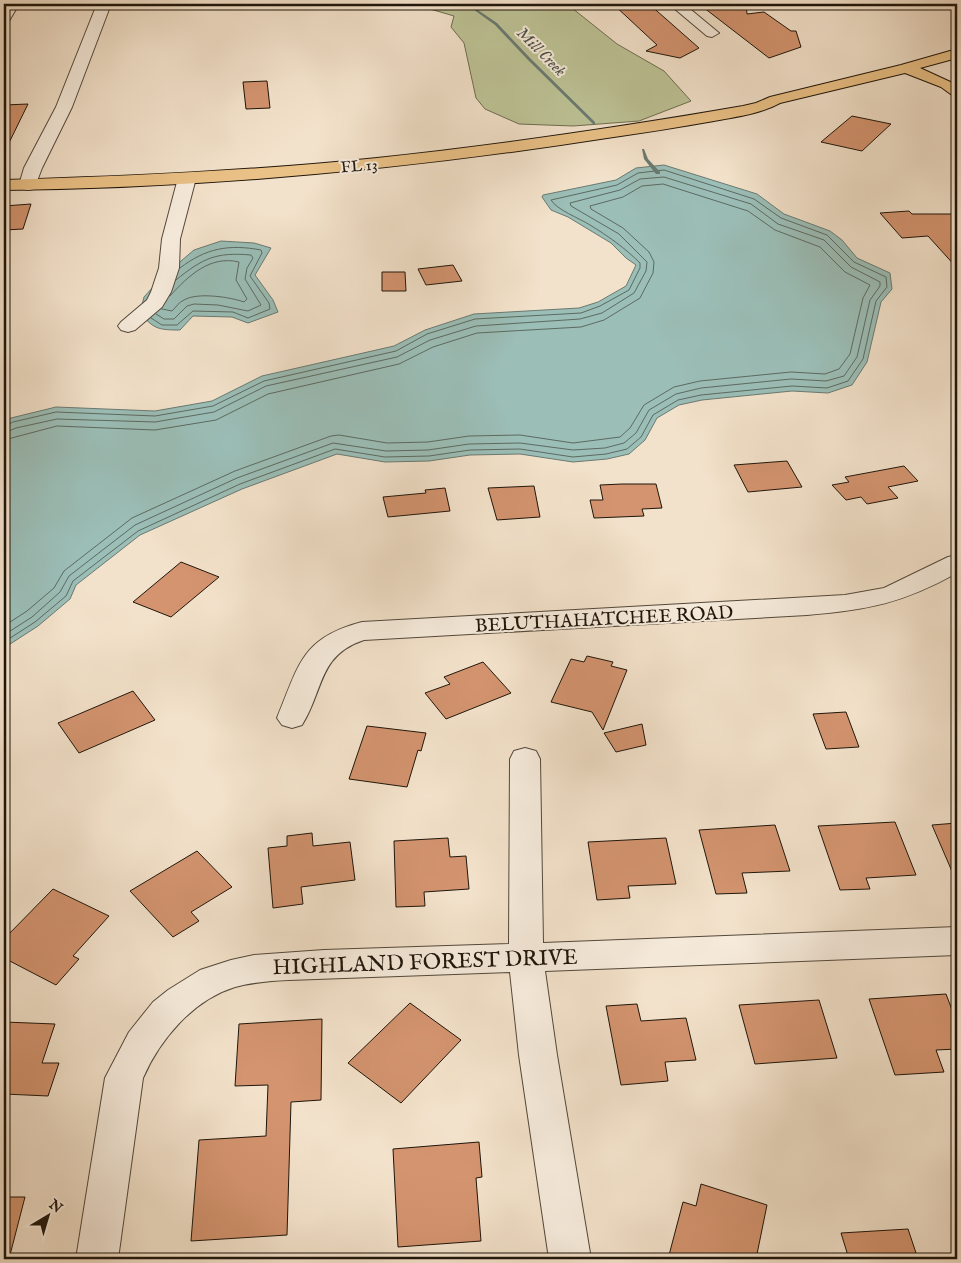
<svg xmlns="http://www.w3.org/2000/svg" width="961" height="1263" viewBox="0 0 961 1263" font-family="'IM FELL English',serif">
	<rect width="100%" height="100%" fill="#f3e2cb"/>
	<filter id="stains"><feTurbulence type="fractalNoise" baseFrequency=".004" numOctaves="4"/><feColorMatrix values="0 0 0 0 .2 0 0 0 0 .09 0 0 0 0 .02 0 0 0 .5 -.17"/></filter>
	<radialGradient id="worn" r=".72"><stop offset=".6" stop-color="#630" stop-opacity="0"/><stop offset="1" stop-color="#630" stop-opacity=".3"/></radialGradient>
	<path fill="#bdc396" stroke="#6e6c50" d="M 413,4 L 567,4 L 617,44 L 664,71 L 691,101 L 639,121 L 573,126 L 519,124 L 485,109 L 476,98 L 464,43 L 451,27 L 454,16 Z"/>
	<path fill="#9bbeb7" stroke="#697a72" d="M 664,165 L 757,194 L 784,214 L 830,231 L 842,240 L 857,258 L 890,273 L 892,289 L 881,302 L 867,362 L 852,385 L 828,393 L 792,391 L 702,400 L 679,405 L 657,418 L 645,440 L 629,454 L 607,459 L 573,462 L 520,454 L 470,455 L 429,461 L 385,462 L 337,454 L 242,489 L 140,535 L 76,585 L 70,599 L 38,626 L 4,648 L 4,423 L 11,418 L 56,407 L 155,411 L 212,401 L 262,376 L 394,346 L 425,330 L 474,314 L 579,308 L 598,302 L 626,286 L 636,265 L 626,258 L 611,243 L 568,217 L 551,210 L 542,197 L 543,195 L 616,180 L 636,168 Z
		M 221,241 L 254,243 L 271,248 L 255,275 L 273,300 L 278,312 L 248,323 L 232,317 L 193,316 L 180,330 C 158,330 154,329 140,313 L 144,297 L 161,278 L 194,250 Z"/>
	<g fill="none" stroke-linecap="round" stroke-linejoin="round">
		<path stroke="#5c6a61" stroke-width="1" d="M 162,309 L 172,311 C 176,307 179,302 184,300 C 197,292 230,297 244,302 L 247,299 L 236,280 L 239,262 C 210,255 188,276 170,296
			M 156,314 L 164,319 L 174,319 L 187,306 L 194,304 L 218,305 L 248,311 L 261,305 L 245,279 L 247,268 L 253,258 L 251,255 C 216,252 203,258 176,280
			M 151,318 L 162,325 L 177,325 L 193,311 L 233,312 L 248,318 L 270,309 L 269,303 L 250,276 L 262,253 L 261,250 C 229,244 206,248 180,268
			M 4,427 L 13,422 L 56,412 L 155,416 L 213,406 L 264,381 L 396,351 L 427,334 L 475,319 L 581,313 L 600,306 L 629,290 L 640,268 L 640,263 C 625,248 608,236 590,225 C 579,218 557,210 551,200 L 617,185 L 638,173 L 664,170 L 754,199 L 781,218 L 827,235 L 854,262 L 886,277 L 887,287 L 876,301 L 863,359 L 848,381 L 827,388 L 792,386 L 701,395 L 678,400 L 653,415 L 641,437 L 627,449 L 606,454 L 573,457 L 520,449 L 470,450 L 429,456 L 385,457 L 335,449 L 240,484 L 138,531 L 73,581 L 66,596 L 35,622 L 4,642
			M 4,433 L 16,428 L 57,419 L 155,422 L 214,412 L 266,386 L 397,357 L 430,340 L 476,326 L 580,319 L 602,313 L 634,293 L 646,271 L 647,262 L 619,234 L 571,206 L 570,203 L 620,190 L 640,179 L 664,177 L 751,204 L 778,224 L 824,240 L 851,267 L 880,282 L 880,286 L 870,300 L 857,357 L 844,376 L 826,381 L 791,379 L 701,388 L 676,394 L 649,410 L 636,433 L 624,443 L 605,448 L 573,450 L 520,443 L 469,444 L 428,450 L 386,451 L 333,443 L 237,478 L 135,525 L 69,576 L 60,592 L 32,617 L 4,635
			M 4,440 L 57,426 L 155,430 L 216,420 L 268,394 L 399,364 L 433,347 L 477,333 L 581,327 L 604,320 L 640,298 L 653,273 L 654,262 L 649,252 L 623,228 L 591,209 L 590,206 L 623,197 L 642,186 L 663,184 L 748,211 L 775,230 L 820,247 L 845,272 L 870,285 L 863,298 L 850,354 L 839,369 L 825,374 L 791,372 L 700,381 L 674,387 L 644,405 L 630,428 L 620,437 L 573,443 L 520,435 L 469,436 L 428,442 L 387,443 L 339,435 L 331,436 L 235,471 L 132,518 L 64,571 L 54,588 L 27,611 L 4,626"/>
		<path fill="#697a72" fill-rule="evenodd" d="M 466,4 L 469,4 L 497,23 L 530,58 L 595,122 L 595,124 L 593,124 L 528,60 L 495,25 Z
			M 642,149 L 644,149 L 648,159 L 660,172 L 660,174 L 656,174 L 644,159 Z"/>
	</g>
	<path fill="#d3946f" stroke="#1e150b" d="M 613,4 L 649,4 L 699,48 L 680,58 L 646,51 L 657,45 Z
		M 699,4 L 746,4 L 747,14 L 764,12 L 791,31 L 796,31 L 801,47 L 769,58 Z
		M 267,81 L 270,108 L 246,109 L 243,82 Z
		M 28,104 L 4,153 L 4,105 Z
		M 852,116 L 891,124 L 862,151 L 821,142 Z
		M 31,204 L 23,229 L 4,230 L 4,206 Z
		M 909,211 L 912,214 L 957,214 L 957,268 L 928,236 L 902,238 L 880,213 Z
		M 453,265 L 462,281 L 426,285 L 418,269 Z
		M 382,272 L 405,272 L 406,291 L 382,291 Z
		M 787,461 L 802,487 L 748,492 L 734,465 Z
		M 904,466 L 918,481 L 888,487 L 898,498 L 867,504 L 861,497 L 846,500 L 832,485 L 849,482 L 845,477 Z
		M 622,484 L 656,484 L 662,508 L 642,509 L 644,516 L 594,518 L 590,500 L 603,500 L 600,485 Z
		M 534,486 L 540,517 L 497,520 L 488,488 Z
		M 445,488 L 450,511 L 388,517 L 383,497 L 426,493 L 425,490 Z
		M 181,562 L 219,577 L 171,617 L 133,602 Z
		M 587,656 L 613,662 L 611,666 L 627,670 L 603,730 L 592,712 L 551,702 L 571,659 L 584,662 Z
		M 483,662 L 511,693 L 446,719 L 425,693 L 450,684 L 444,677 Z
		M 133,691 L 155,720 L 79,753 L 58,723 Z
		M 846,712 L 859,747 L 826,749 L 813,714 Z
		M 642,724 L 646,745 L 616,752 L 604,733 Z
		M 367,726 L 426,733 L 421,751 L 418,750 L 407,787 L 349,779 Z
		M 895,822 L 916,875 L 866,878 L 870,889 L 840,890 L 818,826 Z
		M 957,823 L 957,883 L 932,825 Z
		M 775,825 L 790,871 L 742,873 L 747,893 L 716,894 L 699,830 Z
		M 312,833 L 313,846 L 350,842 L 355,880 L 301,887 L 303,904 L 273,908 L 268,848 L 287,846 L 287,836 Z
		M 448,838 L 450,857 L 466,856 L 469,889 L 424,892 L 425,906 L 396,907 L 394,841 Z
		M 666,838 L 676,884 L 628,886 L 630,898 L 597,900 L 588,842 Z
		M 197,851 L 232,887 L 191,912 L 199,921 L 173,937 L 130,891 Z
		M 53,889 L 109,916 L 73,956 L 79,959 L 56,985 L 4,958 L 4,939 Z
		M 946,994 L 957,1023 L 957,1049 L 936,1050 L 944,1072 L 895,1075 L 869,999 Z
		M 819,1000 L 837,1058 L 755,1064 L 739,1005 Z
		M 410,1003 L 461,1040 L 401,1103 L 348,1063 Z
		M 637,1004 L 641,1021 L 686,1018 L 696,1060 L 665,1062 L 668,1081 L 621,1085 L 606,1006 Z
		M 322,1019 L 321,1100 L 291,1102 L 287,1235 L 191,1241 L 199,1140 L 266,1136 L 268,1085 L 235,1086 L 239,1024 Z
		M 4,1022 L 55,1024 L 42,1063 L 59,1063 L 48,1096 L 4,1094 Z
		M 479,1142 L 482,1177 L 476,1178 L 481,1241 L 398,1247 L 393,1149 Z
		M 701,1184 L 767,1205 L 756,1259 L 668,1259 L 683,1202 L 696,1206 Z
		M 4,1197 L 25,1197 L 10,1255 L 4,1254 Z
		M 908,1229 L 918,1259 L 849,1259 L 841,1233 Z"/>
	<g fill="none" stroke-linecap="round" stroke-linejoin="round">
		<defs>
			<path id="minor" d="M 5,4 L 19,4 L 9,21 L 4,22 Z
				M 97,4 L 111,4 L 72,107 L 42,168 L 34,189 L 28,190 L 22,189 L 19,185 L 24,168 L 56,107 Z
				M 669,4 L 684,4 L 719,33 L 712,37 L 707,36 Z
				M 187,173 L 193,174 L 196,178 L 180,239 L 179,268 L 171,292 L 162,307 L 135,330 L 128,332 L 121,330 L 118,326 L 121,322 L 147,300 L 151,292 L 159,268 L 162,239 L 178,178 L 181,174 Z
				M 957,555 L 957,573 C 903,603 868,610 807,615 L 364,640 C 318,655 324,690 302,725 L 292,728 L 282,725 L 277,718 C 299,665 301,638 362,622 L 845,595 L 884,588 L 948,557 Z
				M 525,748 L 536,751 L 540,759 L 543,943 L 957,927 L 957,955 L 545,971 L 557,1055 L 591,1259 L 549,1259 L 519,1055 L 510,972 L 289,980 C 271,981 252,982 235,987 C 193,1000 160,1039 143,1078 L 118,1259 L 76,1259 L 105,1078 L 129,1032 L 153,1002 L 168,990 L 200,970 L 231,960 L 254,955 L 324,950 L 509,944 L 510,759 L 514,751 Z"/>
			<path id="major" d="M 957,49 L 957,58 L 920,68 L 957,85 L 957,97 L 952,95 L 941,87 L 905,73 L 780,103 C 758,115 733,117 708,122 C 675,128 641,133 607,138 C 408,169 206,188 4,190 L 4,180 C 128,176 253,171 377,158 C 500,145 621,127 743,106 L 756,103 L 770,97 L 901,65 Z"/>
		</defs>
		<use href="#minor" stroke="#53483b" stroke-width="2"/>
		<use href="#major" stroke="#1e150b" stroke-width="2"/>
		<use href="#minor" fill="#f7ecdd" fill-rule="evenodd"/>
		<use href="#major" fill="#eac186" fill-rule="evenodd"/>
	</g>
	<g text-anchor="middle" stroke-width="4" stroke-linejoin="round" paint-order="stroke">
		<g font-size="16" font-style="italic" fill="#4a5047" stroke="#f7ecdd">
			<text transform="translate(542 51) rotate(45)" y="6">Mill Creek</text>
		</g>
		<g font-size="16" fill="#1e150b" stroke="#f7ecdd">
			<text transform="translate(359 165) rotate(-5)" y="6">FL 13</text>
		</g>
		<g font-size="19" fill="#1e150b" stroke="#f7ecdd">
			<text transform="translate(604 618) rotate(-3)" y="7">BELUTHAHATCHEE ROAD</text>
		</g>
		<g font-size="22" fill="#1e150b" stroke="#f7ecdd">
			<text transform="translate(425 961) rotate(-2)" y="8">HIGHLAND FOREST DRIVE</text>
		</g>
	</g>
	<rect width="961" height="1263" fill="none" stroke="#f3e2cb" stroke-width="20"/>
	<rect x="5" y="5" width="951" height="1253" fill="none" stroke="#1e150b" stroke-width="2.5"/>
	<rect x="10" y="10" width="941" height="1243" fill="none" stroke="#1e150b"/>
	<g transform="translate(48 1216) rotate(38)" stroke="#f7ecdd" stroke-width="4" paint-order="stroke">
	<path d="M0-4L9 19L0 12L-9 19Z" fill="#1e150b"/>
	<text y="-8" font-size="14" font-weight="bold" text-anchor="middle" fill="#1e150b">N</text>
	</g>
	<rect width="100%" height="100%" filter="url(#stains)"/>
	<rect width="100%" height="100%" fill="url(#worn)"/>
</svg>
